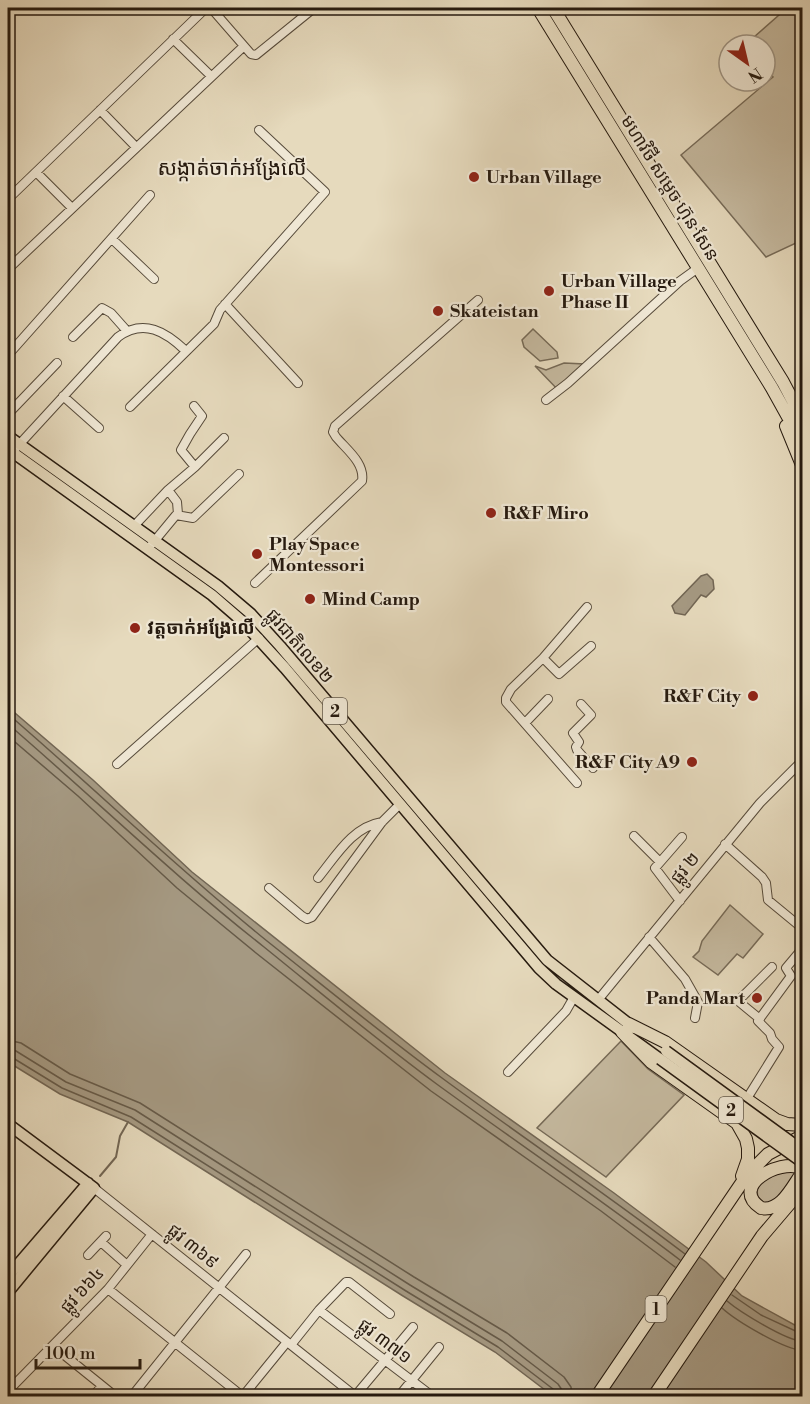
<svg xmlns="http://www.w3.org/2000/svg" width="810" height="1404" viewBox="0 0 810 1404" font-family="'Libre Bodoni','Noto Sans Khmer',serif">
	<rect width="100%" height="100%" fill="#e6dabd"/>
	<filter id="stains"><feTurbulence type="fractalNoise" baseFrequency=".00333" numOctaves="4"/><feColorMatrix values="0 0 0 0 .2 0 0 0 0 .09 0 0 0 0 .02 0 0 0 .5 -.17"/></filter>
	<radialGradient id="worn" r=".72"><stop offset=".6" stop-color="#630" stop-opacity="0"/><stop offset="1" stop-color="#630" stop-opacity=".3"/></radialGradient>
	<path fill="#c5b99f" stroke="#766a57" stroke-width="1.5" d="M 787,8 L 802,8 L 802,243 L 798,242 L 766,257 L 681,155 L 773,77 L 765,69 L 765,45 L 745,45 Z
		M 533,329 L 557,352 L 558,358 L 540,361 L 524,347 L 522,340 Z
		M 564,363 L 584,364 L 560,392 L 535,366 L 546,370 Z
		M 730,905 L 763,934 L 743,958 L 737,954 L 718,975 L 693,957 L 699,951 L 702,941 Z
		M 621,1041 L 648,1069 L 684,1095 L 606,1177 L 537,1128 Z
		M 787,1171 L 798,1173 L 776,1200 L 765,1204 L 758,1197 C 753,1179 774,1175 787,1171 Z"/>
	<path fill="#a59982" stroke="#726654" stroke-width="1.5" d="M 707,574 L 713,580 L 714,589 L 706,597 L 701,595 L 685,615 L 675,613 L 672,606 L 701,576 Z
		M 8,707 L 93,780 L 192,872 L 445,1073 L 614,1193 L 706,1262 L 742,1296 L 802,1329 L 802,1396 L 553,1396 L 495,1352 L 403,1296 L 128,1122 L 60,1094 L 8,1062 Z"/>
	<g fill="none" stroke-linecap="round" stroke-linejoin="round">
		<path stroke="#665a48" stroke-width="1.5" d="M 8,714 C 95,789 178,869 267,941 C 325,987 382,1034 442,1078 C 522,1137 605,1193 685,1254
			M 8,724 C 94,798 175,877 264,947 C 321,993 378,1041 438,1085 C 519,1144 601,1199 680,1260
			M 8,736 L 78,796 L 177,888 L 256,953 L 431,1091 L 601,1211 L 675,1267
			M 8,1040 L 21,1043 L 70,1074 L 140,1103 L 414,1277 L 507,1333 L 564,1377 L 571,1387 L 572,1396
			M 8,1049 L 16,1051 L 66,1082 L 135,1110 L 410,1285 L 502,1341 L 558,1384 L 562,1390 L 563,1396
			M 8,1057 L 13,1058 L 62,1088 L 131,1117 L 406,1291 L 498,1347 L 553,1389 L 555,1396
			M 732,1295 L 761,1315 L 802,1334
			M 727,1301 C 740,1312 787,1341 802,1341
			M 722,1308 C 736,1321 785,1350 802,1350"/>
		<path stroke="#726654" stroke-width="2" d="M 100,1176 L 116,1157 L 120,1136 L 128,1122"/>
		<defs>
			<path id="minor" d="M 211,8 L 251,54 L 256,55 L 314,8
				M 173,39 L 211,76
				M 100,110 L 136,147
				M 36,172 L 72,208
				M 8,199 L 206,8
				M 112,239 L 154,279
				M 8,269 L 244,46
				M 225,304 L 298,383
				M 73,337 L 102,308 L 111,313 L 127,331
				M 8,355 L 150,195
				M 63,396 L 99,428
				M 546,400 L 568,383 L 680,281 L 698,268
				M 194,406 L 202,416 L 190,434 L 181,450 L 195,467
				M 130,407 L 214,324 L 220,310 L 325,192 L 259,130
				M 8,414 L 57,363
				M 16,448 L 118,337 C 144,318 166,332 186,351
				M 168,490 L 177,502 L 178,514
				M 134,526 L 168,490 L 195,467 L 224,438
				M 152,544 L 176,515 L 193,518 L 239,474
				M 255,583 L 362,481 C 365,463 347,450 336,437 L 333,432 L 335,426 L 478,300
				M 543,658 L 559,674 L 591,646
				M 581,704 L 591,715 L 573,733 L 579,742 L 576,747 L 577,750 L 593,768
				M 525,723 L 548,699
				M 117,764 L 259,638
				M 577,783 L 506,702 L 506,698 L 511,689 L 543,658 L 587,607
				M 634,836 L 660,862
				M 725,844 L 762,877 L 766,883 L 768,900 L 802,928
				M 318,878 C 336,856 352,827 382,822
				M 269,888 L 302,916 L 307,919 L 312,917 L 382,822 L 400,804
				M 680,901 L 655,868 L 682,837
				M 649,937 L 685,979 L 698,1002 L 695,1018
				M 598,1000 L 760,803 L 802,761
				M 760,1019 L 738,1001 L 772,967
				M 508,1072 L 566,1011 L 574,997
				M 746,1100 L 779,1047 L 772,1039 L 770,1033 L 758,1021 L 791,976 L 786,968 L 802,949
				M 94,1188 L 355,1396
				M 101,1242 L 127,1265
				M 88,1255 L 106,1236
				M 108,1289 L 242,1396
				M 319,1310 L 432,1396
				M 291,1345 L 319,1310 L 346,1282 L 349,1282 L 390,1314
				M 53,1346 L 115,1396
				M 8,1391 L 108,1289 L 152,1234
				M 93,1396 L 102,1386
				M 132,1396 L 246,1254
				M 243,1396 L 287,1342
				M 355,1396 L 413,1327
				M 399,1396 L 439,1347"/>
			<path id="major" d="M 8,436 L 218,586 L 251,614 L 280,646 L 547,960 L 634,1028
				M 8,449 L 212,595 L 242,621 L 285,668 L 539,968 L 556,984 L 660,1059
				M 8,1124 L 94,1188 L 8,1292
				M 8,1276 L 88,1183"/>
			<path id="highway" d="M 538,8 L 772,388 L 802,442
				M 553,8 L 783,382 L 802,418
				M 786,426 L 802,465
				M 629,1024 L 665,1042 L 776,1120 L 787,1124 L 802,1125
				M 622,1032 L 651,1062 L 737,1123 L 746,1139 L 748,1148 L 748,1159 L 742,1176
				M 802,1168 C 778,1158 729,1187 761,1208 C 781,1212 792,1187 802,1173
				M 597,1396 L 747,1175 L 768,1154 L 802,1136
				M 654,1396 L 762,1236 L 802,1189"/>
		</defs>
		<use href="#minor" stroke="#564a3a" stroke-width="10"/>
		<use href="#major" stroke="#261a0f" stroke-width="13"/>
		<use href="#highway" stroke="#261a0f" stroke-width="14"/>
		<use href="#minor" stroke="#efe7d4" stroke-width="8"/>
		<use href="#major" stroke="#e6dabd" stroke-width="10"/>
		<use href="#highway" stroke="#e6dabd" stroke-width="12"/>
		<defs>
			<path id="major-bridge" d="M 666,1051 L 802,1150
				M 660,1059 L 802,1162"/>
		</defs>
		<use href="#major-bridge" stroke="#261a0f" stroke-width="13" stroke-linecap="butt"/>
		<use href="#major-bridge" stroke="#e6dabd" stroke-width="10"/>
	</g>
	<g fill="#8f2418" stroke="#efe7d4" stroke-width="2">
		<circle cx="474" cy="177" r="6"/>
		<circle cx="549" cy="291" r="6"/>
		<circle cx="438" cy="311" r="6"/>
		<circle cx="491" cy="513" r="6"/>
		<circle cx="257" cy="554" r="6"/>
		<circle cx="310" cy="599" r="6"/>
		<circle cx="135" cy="628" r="6"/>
		<circle cx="753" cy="696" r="6"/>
		<circle cx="692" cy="762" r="6"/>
		<circle cx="757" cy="998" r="6"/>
	</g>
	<g text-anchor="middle" stroke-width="4.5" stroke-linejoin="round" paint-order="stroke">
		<g fill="#efe7d4" stroke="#62584a" stroke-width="1.5">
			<rect x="323" y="698" width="24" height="26" rx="4.5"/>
			<rect x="719" y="1097" width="24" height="26" rx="4.5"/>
			<rect x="645.5" y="1296" width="21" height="26" rx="4.5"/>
		</g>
		<g font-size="16" font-weight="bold" fill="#261a0f">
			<text x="335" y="717">2</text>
			<text x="731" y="1116">2</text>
			<text x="656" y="1315">1</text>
		</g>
		<g font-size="18" font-weight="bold" fill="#261a0f" stroke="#efe7d4" text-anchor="start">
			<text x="486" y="183">Urban Village</text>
			<text x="561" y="287">Urban Village<tspan x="561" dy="21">Phase II</tspan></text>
			<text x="450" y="317">Skateistan</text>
			<text x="503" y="519">R&amp;F Miro</text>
			<text x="269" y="550">Play Space<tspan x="269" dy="21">Montessori</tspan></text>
			<text x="322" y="605">Mind Camp</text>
			<text x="147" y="634">វត្តចាក់អង្រែលើ</text>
			<text x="741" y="702" text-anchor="end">R&amp;F City</text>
			<text x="680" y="768" text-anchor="end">R&amp;F City A9</text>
			<text x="745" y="1004" text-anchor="end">Panda Mart</text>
		</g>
		<g font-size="18" fill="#261a0f" stroke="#efe7d4">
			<text transform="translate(670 188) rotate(58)" y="6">មហាវិថី សម្តេច ហ៊ុន សែន</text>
			<text transform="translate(300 646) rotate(49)" y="6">ផ្លូវជាតិលេខ២</text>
			<text transform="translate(685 868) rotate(-51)" y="6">ផ្លូវ ២</text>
			<text transform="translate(193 1246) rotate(39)" y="6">ផ្លូវ ៣៦៩</text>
			<text transform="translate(82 1290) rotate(-48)" y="6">ផ្លូវ ៦៦៤</text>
			<text transform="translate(385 1341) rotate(37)" y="6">ផ្លូវ ៣៧១</text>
		</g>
		<g font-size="21" fill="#261a0f" stroke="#efe7d4">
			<text x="232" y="175">សង្កាត់ចាក់អង្រែលើ</text>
		</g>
	</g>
	<rect width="810" height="1404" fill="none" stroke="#e6dabd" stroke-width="30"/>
	<rect x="9" y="9" width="792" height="1386" fill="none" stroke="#261a0f" stroke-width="3"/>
	<rect x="15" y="15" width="780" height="1374" fill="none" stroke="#261a0f" stroke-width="1.5"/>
	<g transform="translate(747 63) rotate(146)"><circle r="28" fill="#efe7d4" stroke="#9f9585" stroke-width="1.5"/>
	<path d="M0-4.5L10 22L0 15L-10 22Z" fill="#8f2418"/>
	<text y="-9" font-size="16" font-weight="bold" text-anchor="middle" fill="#261a0f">N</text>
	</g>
	<path d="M36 1359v9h104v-9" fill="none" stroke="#261a0f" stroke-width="3"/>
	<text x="45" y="1359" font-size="18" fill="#261a0f" stroke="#efe7d4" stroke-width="4.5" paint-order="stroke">100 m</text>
	<rect width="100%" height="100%" filter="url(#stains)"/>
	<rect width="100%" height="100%" fill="url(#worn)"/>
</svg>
